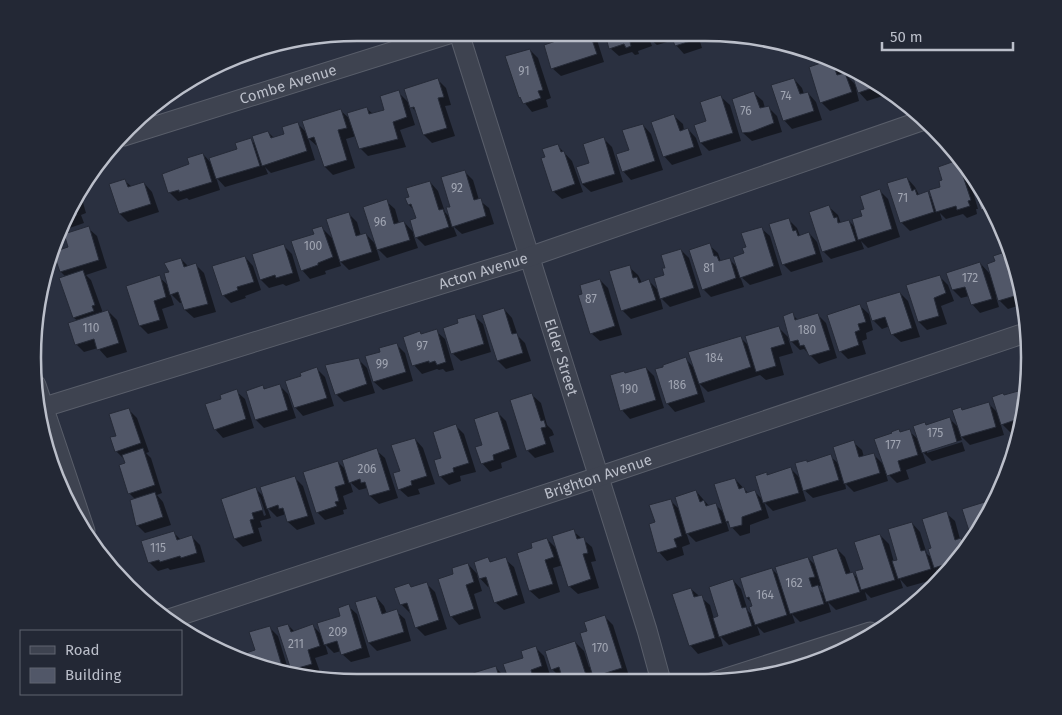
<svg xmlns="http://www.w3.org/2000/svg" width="1062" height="715" viewBox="0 0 1062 715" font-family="'Fira Sans',sans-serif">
	<rect width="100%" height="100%" fill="#2a3040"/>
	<path fill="#0007" fill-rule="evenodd" d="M 581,34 L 591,34 L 597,40 L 604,62 L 561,76 L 552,68 Z
		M 606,34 L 698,35 L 702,48 L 684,54 L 676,45 L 674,40 L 657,45 L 649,38 L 652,46 L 638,51 L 639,54 L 635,55 L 632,52 L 619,56 L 610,48 Z
		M 312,40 L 313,43 L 308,44 L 305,41 Z
		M 530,50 L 538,58 L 551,98 L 546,100 L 548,107 L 532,112 L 520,97 Z
		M 832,61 L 840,69 L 842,75 L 845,74 L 857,86 L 854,75 L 860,74 L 889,94 L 867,101 L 856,89 L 859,101 L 830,111 L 821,102 Z
		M 794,79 L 802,88 L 804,94 L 808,93 L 816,102 L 822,120 L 792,129 L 784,120 Z
		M 438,80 L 446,88 L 451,105 L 445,106 L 455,136 L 432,143 L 424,135 L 417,113 L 408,103 L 415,125 L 400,130 L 406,147 L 368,156 L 360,148 L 356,136 L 346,139 L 355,168 L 333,175 L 325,167 L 318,147 L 308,138 L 315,160 L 271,173 L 265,167 L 268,174 L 225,187 L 216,177 L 220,190 L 189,200 L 187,198 L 178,201 L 170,193 L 164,175 L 190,165 L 203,154 L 212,164 L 238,150 L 250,139 L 257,146 L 268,132 L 274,138 L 286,135 L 298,124 L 307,133 L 340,110 L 351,120 L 366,108 L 373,114 L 385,110 L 398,92 L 410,104 Z
		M 754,93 L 763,101 L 765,108 L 768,107 L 777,116 L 782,132 L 752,141 L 743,133 Z
		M 721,97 L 730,105 L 741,141 L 709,151 L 701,143 L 708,122 Z
		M 674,116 L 683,124 L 684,130 L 688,129 L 696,138 L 702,155 L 672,165 L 664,156 Z
		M 643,125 L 651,134 L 663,170 L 631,180 L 623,171 Z
		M 603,138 L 612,147 L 623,182 L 591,192 L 582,184 Z
		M 558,146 L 572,161 L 583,192 L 562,199 L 553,191 Z
		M 956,162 L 969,178 L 978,209 L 976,209 L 977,214 L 967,218 L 963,214 L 946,219 L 940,213 L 942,220 L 910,231 L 901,222 L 907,178 L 915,187 L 919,195 L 927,193 L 933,199 L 942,187 L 943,181 L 939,167 Z
		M 464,171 L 473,180 L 479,200 L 489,208 L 494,224 L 462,234 L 453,226 L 457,236 L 425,246 L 413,234 L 418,248 L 387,258 L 376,247 L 380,260 L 349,270 L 339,260 L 341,266 L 325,271 L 326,274 L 310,279 L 302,270 L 315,235 L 321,227 L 334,240 L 348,213 L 357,222 L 361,236 L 366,234 L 377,246 L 386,201 L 395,209 L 399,223 L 404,222 L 415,234 L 417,219 L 414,210 L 409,205 L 430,182 L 438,191 L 445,212 L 451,219 L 452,207 Z
		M 124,180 L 132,187 L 144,183 L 152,192 L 159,212 L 128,222 L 120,214 Z
		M 974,185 L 990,206 L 985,207 L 985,210 L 991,208 L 997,216 L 990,218 L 982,209 Z
		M 880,191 L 888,199 L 900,237 L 868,248 L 861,241 L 864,249 L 831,259 L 823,251 L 829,207 L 838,215 L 841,224 L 849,221 L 856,228 Z
		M 79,196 L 82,199 L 86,213 L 81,215 L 84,223 L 58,232 Z
		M 788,219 L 797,228 L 800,236 L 809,233 L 817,242 L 823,262 L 791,272 L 783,264 Z
		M 88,228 L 97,236 L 107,268 L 86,275 L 91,280 L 103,313 L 108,311 L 117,320 L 127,352 L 107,358 L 98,348 L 84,352 L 76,344 L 78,321 L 74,318 L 61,279 L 66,277 L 61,272 L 69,248 Z
		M 761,228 L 770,236 L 782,275 L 750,285 L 740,276 L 744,287 L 711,297 L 703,289 L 709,245 L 718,253 L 721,262 L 729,259 L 738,268 Z
		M 283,245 L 292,254 L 300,281 L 286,286 L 283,284 L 269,288 L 261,280 Z
		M 681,250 L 689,258 L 701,297 L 670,307 L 660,297 L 663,309 L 631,319 L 622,310 L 629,267 L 638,275 L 642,283 L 649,281 L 659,291 L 666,276 L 667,268 Z
		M 1002,254 L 1006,258 L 1008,258 L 1020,305 L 1008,309 L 996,297 L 999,307 L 980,313 L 972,304 L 969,296 L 961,298 L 953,290 L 980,263 L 991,275 Z
		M 245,257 L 253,266 L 261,290 L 245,296 L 246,298 L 231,303 L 223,295 Z
		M 181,259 L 189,267 L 196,265 L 204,273 L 216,312 L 194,318 L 185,310 L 183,302 L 180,303 L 170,293 L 174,305 L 162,309 L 168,328 L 148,334 L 140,326 L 159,277 L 169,286 L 171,272 Z
		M 940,277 L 948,285 L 954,301 L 941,306 L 947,324 L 927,330 L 919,322 Z
		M 600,280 L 608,288 L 622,335 L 600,341 L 591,333 Z
		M 900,293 L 908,301 L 920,337 L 901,342 L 892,334 L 890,326 L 882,329 L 873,320 Z
		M 860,306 L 869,314 L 873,330 L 866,333 L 867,339 L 862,341 L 866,354 L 848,359 L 840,351 Z
		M 504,309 L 512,318 L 518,336 L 525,343 L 531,361 L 506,369 L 498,361 Z
		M 792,314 L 799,321 L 818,315 L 826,323 L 837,358 L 819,364 L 804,349 L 800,350 L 788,338 L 793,353 L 779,357 L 784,375 L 766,380 L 760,375 L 708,392 L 699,383 L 705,402 L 675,412 L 667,403 L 686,359 L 694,368 L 740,337 L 749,346 L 779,328 L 791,340 Z
		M 474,316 L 483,324 L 491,352 L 461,361 L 452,353 L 460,324 Z
		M 436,331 L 445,339 L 454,370 L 446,372 L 443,369 L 439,370 L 437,369 L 422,374 L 414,365 L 420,333 L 422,335 Z
		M 396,344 L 405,353 L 413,381 L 383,390 L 374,382 L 367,357 L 382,353 Z
		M 358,359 L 367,368 L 375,393 L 344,402 L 336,394 Z
		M 646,368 L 654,376 L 664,408 L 630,419 L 622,410 L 626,374 Z
		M 317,369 L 325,377 L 334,406 L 303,416 L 295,407 L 302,377 Z
		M 279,385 L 288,394 L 296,418 L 264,428 L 256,420 L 247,391 L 263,387 L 266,389 Z
		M 236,391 L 245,399 L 254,428 L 223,438 L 215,429 Z
		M 1022,391 L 1016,430 L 1010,432 L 1000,422 L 1004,435 L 970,445 L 960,435 L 962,440 L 927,450 L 927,453 L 962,442 L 965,451 L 932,461 L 922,451 L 926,463 L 906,470 L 909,479 L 897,483 L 885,471 L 888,481 L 854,492 L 845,483 L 846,489 L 813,498 L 802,488 L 806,501 L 773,511 L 764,502 L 769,518 L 750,525 L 750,533 L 740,536 L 726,521 L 729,531 L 696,542 L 686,532 L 690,544 L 682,547 L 684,555 L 667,561 L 659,552 L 656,523 L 670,500 L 680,510 L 696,491 L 709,506 L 715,504 L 724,513 L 735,479 L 749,494 L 755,492 L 764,501 L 766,474 L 769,476 L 791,469 L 801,479 L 806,461 L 808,463 L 830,456 L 840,465 L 853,442 L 862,450 L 864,457 L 873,454 L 885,466 L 901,433 L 909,431 L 920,441 L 925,424 L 927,426 L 949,418 L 959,428 L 960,408 L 963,411 L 988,403 L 998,413 L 1005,397 Z
		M 532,395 L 541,403 L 547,425 L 552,430 L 554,435 L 549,437 L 554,452 L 535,458 L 527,450 Z
		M 128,409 L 137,418 L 149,452 L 146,453 L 151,458 L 162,493 L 157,495 L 163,502 L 171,525 L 145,533 L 137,525 L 132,510 L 134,509 L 136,500 L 129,493 L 125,460 L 116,451 L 117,436 Z
		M 497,412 L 506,421 L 517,457 L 501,463 L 502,468 L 490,472 L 482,463 L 484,446 Z
		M 456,426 L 464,434 L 476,472 L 460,476 L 461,481 L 449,485 L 440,476 L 443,459 Z
		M 415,439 L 423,448 L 435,484 L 418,489 L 420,494 L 408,497 L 399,489 L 401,472 Z
		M 376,450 L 385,458 L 398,498 L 379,504 L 370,496 L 367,488 L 359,490 L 350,482 L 353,492 L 343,496 L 347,509 L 343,510 L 344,514 L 325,520 L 317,512 L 338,462 L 347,471 Z
		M 294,477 L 303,486 L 315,524 L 297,530 L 288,522 L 286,514 L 277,517 L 267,507 L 271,518 L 260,521 L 262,527 L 258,528 L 262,541 L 243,547 L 235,539 L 256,489 L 265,498 ZM 258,497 L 260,497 L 266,515 L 264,516 Z
		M 946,513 L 955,521 L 960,539 L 965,544 L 949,572 L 943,576 L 936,569 L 939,578 L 907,587 L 900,579 L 903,588 L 871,598 L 865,592 L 867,600 L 836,610 L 828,602 L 831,612 L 800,622 L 792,614 L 795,623 L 764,633 L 757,626 L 760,635 L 729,645 L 720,636 L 723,646 L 698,654 L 690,645 L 691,589 L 710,605 L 714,619 L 720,617 L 733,580 L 741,589 L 748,611 L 753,616 L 752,603 L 747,598 L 772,569 L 780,577 L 808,558 L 816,566 L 837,549 L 845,557 L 851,574 L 853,573 L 859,580 L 880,535 L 889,544 L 894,562 L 899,560 L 912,523 L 920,532 L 927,554 L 932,558 L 933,548 ZM 822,585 L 825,595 L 817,587 Z
		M 573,531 L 592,547 L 596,561 L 591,562 L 599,588 L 578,594 L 569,586 L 563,565 L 553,568 L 560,592 L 539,599 L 530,591 L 518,554 L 534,549 L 547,539 L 558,550 Z
		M 173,532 L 181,540 L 192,537 L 200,545 L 205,562 L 170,570 L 168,568 L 158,571 L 149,562 Z
		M 488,559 L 492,563 L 505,559 L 514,567 L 525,603 L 504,610 L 495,602 L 490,586 L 488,587 L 477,575 L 482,591 L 474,594 L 481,618 L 459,625 L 451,616 L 455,575 L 468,564 L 479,576 Z
		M 426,583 L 435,592 L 447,629 L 425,636 L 416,627 L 411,612 L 410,613 L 401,604 L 409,584 L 412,588 Z
		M 376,597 L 384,606 L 387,614 L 396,611 L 405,619 L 411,641 L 377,651 L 369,643 L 356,603 Z
		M 348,606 L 357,614 L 370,657 L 351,662 L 342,654 L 341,651 L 334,653 L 325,644 L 328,654 L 315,658 L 320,672 L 305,677 L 296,674 L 292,670 L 288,625 L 295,632 L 313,626 L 322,635 L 342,617 Z
		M 605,617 L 613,625 L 629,676 L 613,681 L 599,681 L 590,672 L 593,681 L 565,681 L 563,677 L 561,678 L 552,669 L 575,642 L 584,651 L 589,667 L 591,666 L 589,631 Z
		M 269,627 L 278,636 L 289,672 L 242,658 L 242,656 L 256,651 Z
		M 216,645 L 223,652 L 210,646 Z
		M 535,647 L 544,656 L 550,675 L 538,678 L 539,681 L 510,681 L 524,659 Z
		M 495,667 L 504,676 L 505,681 L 468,680 L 467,678 Z"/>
	<path fill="#515768" stroke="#252a37" d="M 590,34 L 597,54 L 551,69 L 544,45 L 577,34 Z
		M 605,34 L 643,35 L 644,38 L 630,42 L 631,46 L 626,48 L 624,44 L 609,49 Z
		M 671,35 L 693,35 L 694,40 L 675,46 Z
		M 530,49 L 543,90 L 538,91 L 541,98 L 523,104 L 520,97 L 519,98 L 505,56 Z
		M 830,60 L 832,61 L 837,75 L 845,73 L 852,92 L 820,103 L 809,67 Z
		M 858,73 L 878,86 L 858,93 L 852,75 Z
		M 438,78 L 444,97 L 438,98 L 447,128 L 423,135 L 414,107 L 410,108 L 404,89 Z
		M 794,78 L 800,94 L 808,92 L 814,111 L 783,121 L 771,85 Z
		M 399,90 L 407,117 L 393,122 L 398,139 L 359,149 L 347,113 L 367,107 L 369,114 L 384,110 L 380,96 Z
		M 754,91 L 760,108 L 769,106 L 774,123 L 751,132 L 742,133 L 732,99 Z
		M 721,95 L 733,133 L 700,143 L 694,125 L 706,121 L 700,102 Z
		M 341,109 L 347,128 L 338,130 L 347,160 L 324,167 L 314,137 L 308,139 L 302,121 Z
		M 674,114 L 680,131 L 688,128 L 694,147 L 663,157 L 651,122 Z
		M 298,122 L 307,151 L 262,166 L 252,136 L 268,131 L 271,138 L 284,134 L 282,127 Z
		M 643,124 L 655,161 L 622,172 L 616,154 L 629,150 L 622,130 Z
		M 604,137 L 615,174 L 582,184 L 576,167 L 589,163 L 583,144 Z
		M 251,138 L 260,166 L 216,179 L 209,158 L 237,149 L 235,143 Z
		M 558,144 L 561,152 L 564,151 L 575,184 L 552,192 L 541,158 L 545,157 L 542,149 Z
		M 203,153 L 212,182 L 179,192 L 179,190 L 168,193 L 162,174 L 189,164 L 187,158 Z
		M 955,161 L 960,167 L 971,200 L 968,201 L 970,206 L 957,210 L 956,206 L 936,212 L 929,190 L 940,187 L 939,181 L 942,180 L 938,167 Z
		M 465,170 L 474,200 L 481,198 L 486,216 L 452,227 L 446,207 L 450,207 L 441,177 Z
		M 907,177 L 912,191 L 915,189 L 917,195 L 928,191 L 934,212 L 900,223 L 887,183 Z
		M 125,179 L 128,187 L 144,182 L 151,204 L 119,214 L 109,184 Z
		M 430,181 L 439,210 L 443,209 L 449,227 L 415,238 L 410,220 L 416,218 L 411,204 L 408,205 L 405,198 L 409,197 L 406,188 Z
		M 972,183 L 991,207 L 981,210 Z
		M 880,189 L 892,229 L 858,240 L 852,219 L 862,216 L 860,210 L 864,209 L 860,196 Z
		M 77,199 L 78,205 L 74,206 L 77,215 L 66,218 Z
		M 387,199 L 394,224 L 404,221 L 410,240 L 377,250 L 363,207 Z
		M 829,205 L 834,218 L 837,217 L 838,223 L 849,220 L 856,241 L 822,252 L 809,212 Z
		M 349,212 L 356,236 L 366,233 L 372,252 L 340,262 L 326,219 Z
		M 789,218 L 793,231 L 796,230 L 798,236 L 809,232 L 816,254 L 782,265 L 769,224 Z
		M 89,226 L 99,260 L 60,272 L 53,252 L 68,247 L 64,234 Z
		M 322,226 L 333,257 L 318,263 L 318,265 L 301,271 L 291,241 L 314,234 L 312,229 Z
		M 762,227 L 774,266 L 740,278 L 733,257 L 744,253 L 742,248 L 746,247 L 741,233 Z
		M 710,243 L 714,256 L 717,256 L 719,261 L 730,258 L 736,278 L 702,290 L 689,250 Z
		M 284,244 L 293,273 L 276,278 L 275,275 L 260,280 L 252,254 Z
		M 681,249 L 694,288 L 660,299 L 654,278 L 664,275 L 662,268 L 665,268 L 661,255 Z
		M 1002,253 L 1004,258 L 1007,257 L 1018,295 L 998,301 L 987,264 L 995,261 L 993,256 Z
		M 245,256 L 254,282 L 237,287 L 238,290 L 222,296 L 212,266 Z
		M 181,258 L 184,267 L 196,263 L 208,304 L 184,310 L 178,292 L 170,295 L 164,273 L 169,272 L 164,263 Z
		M 980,262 L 992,299 L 971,305 L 965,287 L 952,290 L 946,273 Z
		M 630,265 L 633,278 L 637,277 L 639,283 L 649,279 L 656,300 L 621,311 L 609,271 Z
		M 83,270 L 95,305 L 92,306 L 94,311 L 73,318 L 59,278 Z
		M 160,275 L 166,297 L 154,301 L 160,320 L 139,326 L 126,286 Z
		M 940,275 L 946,293 L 934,298 L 939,316 L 918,322 L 906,285 Z
		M 600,279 L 615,326 L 590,334 L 578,295 L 582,294 L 580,285 Z
		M 900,292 L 912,328 L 891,335 L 885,317 L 872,321 L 866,302 Z
		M 860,304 L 866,322 L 858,324 L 860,330 L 855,332 L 859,345 L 839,352 L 827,315 Z
		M 504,308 L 512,334 L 517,333 L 523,353 L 497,361 L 482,315 Z
		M 108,310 L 119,343 L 97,350 L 94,339 L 75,345 L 68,323 Z
		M 793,312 L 795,320 L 818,313 L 830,350 L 809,356 L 804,345 L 800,346 L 798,340 L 790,342 L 783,316 Z
		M 475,314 L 484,344 L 451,354 L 443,328 L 458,323 L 457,319 Z
		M 779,326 L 785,344 L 771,348 L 776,366 L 756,372 L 745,336 Z
		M 437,329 L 446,362 L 437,365 L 435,361 L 429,363 L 429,361 L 412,366 L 403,337 L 420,331 L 421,334 Z
		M 741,336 L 751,367 L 699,384 L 688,352 Z
		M 397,343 L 406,372 L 373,382 L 365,356 L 380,352 L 379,348 Z
		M 686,357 L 698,394 L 666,404 L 655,369 L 663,367 L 663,365 Z
		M 359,358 L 367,384 L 335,395 L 325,365 Z
		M 317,367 L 327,398 L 294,408 L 285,381 L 301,376 L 300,373 Z
		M 646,367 L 656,400 L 620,411 L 610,375 L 624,371 L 625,373 Z
		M 280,384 L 288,410 L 255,420 L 246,391 L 263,385 L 264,389 Z
		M 237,389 L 246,419 L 214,430 L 205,404 L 221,399 L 220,395 Z
		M 1022,390 L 1018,419 L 1001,425 L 992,397 L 1003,393 L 1004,395 Z
		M 532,393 L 541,421 L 544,420 L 546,427 L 541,428 L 546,444 L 526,451 L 510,400 Z
		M 989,402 L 996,427 L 961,437 L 952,410 L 961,407 L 962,410 Z
		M 129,408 L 141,443 L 115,452 L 110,437 L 116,436 L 109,414 Z
		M 498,411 L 510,449 L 493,455 L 494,460 L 481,464 L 475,447 L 482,445 L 474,419 Z
		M 950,417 L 957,442 L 922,453 L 913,426 L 925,422 L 926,425 Z
		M 456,424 L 469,463 L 453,468 L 454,472 L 439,477 L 434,460 L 441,458 L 433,432 Z
		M 899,429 L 900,432 L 910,429 L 918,455 L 898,461 L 901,471 L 887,476 L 874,439 L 892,433 L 891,432 Z
		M 415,438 L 427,476 L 411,481 L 412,485 L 398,490 L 393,473 L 400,471 L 391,445 Z
		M 854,440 L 859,457 L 874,453 L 880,473 L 844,484 L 833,447 Z
		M 143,448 L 155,485 L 128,494 L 119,465 L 125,463 L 122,455 Z
		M 377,448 L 390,490 L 369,496 L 365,482 L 361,483 L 360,479 L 349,483 L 342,460 Z
		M 831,454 L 839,480 L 803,491 L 795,463 L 807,460 L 807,462 Z
		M 338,461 L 345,484 L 335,487 L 339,501 L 335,502 L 337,506 L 316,513 L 303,472 Z
		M 791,467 L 799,493 L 763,503 L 755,476 L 767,472 L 767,475 Z
		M 295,476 L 308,516 L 287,522 L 283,508 L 279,509 L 278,505 L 267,509 L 260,487 Z
		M 735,478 L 739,489 L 744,487 L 746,493 L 755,490 L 762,510 L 742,517 L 742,525 L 730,528 L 728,521 L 726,522 L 714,484 Z
		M 256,487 L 263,510 L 252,513 L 254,519 L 250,520 L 254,533 L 234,539 L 221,499 Z
		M 696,490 L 700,502 L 704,500 L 706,506 L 716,503 L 722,523 L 686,534 L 675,497 Z
		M 155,492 L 163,517 L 136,526 L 130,500 Z
		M 671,499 L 682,536 L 674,539 L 677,547 L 657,553 L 649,524 L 655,522 L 649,505 Z
		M 988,501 L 989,503 L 970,534 L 962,509 Z
		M 947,511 L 955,540 L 961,538 L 964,546 L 955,561 L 934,568 L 928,549 L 931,548 L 922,519 Z
		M 912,522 L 921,551 L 925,550 L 931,569 L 898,579 L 892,561 L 897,560 L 888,529 Z
		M 574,529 L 577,539 L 584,537 L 588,553 L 583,554 L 591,579 L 568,587 L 552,536 Z
		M 174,531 L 177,540 L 192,535 L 197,553 L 181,558 L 180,556 L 160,562 L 159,560 L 148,563 L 141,541 Z
		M 880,534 L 895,580 L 861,590 L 855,571 L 863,569 L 854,542 Z
		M 547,538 L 554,557 L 545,560 L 553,584 L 529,591 L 517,553 L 532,548 L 531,543 Z
		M 837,548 L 846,574 L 853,572 L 860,592 L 826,602 L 812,556 Z
		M 488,557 L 490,562 L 506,557 L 518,595 L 494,603 L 486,577 L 479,579 L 474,562 Z
		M 808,557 L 815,577 L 809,578 L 812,587 L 818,585 L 824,604 L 790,614 L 775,567 Z
		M 468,563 L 474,582 L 466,585 L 474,609 L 450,617 L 438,579 L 453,574 L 452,568 Z
		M 772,568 L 787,615 L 755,625 L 749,607 L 752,606 L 749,597 L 746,598 L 740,578 Z
		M 733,579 L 742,608 L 746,607 L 752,626 L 719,637 L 713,618 L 718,616 L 709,587 Z
		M 427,582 L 439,620 L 415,628 L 407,603 L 400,605 L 394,588 L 409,583 L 411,587 Z
		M 691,588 L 694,597 L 702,595 L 715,638 L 689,646 L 672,594 Z
		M 376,596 L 382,614 L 397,609 L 404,632 L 368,643 L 355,602 Z
		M 349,604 L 362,648 L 341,655 L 337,641 L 324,645 L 317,623 L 340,616 L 338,608 Z
		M 605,615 L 622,668 L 593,677 L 580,633 L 587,631 L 584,622 Z
		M 288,624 L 291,632 L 313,624 L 320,646 L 308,650 L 312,664 L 291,670 L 277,627 Z
		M 270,626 L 282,666 L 276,668 L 241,657 L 240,655 L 255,650 L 249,632 Z
		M 575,641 L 587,678 L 576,681 L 563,681 L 559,667 L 551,670 L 545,651 Z
		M 536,646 L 542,666 L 531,670 L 534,681 L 509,681 L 503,664 L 523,658 L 521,651 Z
		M 496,666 L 500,681 L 467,680 L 466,677 L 474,675 L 473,673 Z"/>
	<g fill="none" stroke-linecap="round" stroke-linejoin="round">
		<defs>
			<g id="minor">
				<path id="s1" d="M 459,33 L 647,630 L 661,681"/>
				<path id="s2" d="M 124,136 L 452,33"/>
				<path d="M 36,385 L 85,531"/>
				<path id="s3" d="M 38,409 L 529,257 L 924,120"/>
				<path id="s4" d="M 169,619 L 598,477 L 1028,332"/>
				<path d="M 714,682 L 870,632"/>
			</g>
		</defs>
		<use href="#minor" stroke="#595e6a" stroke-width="21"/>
		<use href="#minor" stroke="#3e4350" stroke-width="19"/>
	</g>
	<g text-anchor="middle" stroke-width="4.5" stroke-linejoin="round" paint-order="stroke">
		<g font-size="12" fill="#a0a5b2">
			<text x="524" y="75">91</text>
			<text x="786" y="100">74</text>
			<text x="746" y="115">76</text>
			<text x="457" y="192">92</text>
			<text x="903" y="202">71</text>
			<text x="380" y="226">96</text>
			<text x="313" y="250">100</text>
			<text x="709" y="272">81</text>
			<text x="970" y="282">172</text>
			<text x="591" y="303">87</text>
			<text x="91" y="332">110</text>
			<text x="807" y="334">180</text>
			<text x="422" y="350">97</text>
			<text x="714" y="362">184</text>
			<text x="382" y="368">99</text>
			<text x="677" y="389">186</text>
			<text x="629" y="393">190</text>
			<text x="935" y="437">175</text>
			<text x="893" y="449">177</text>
			<text x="367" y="473">206</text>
			<text x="158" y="552">115</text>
			<text x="794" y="587">162</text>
			<text x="765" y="599">164</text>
			<text x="338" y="636">209</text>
			<text x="296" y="648">211</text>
			<text x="600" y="652">170</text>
		</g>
		<g font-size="15" fill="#bbbfca" stroke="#232835">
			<text dy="5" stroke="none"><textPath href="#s2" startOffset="172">Combe Avenue</textPath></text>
			<text dy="5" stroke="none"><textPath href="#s3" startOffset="466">Acton Avenue</textPath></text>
			<text dy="5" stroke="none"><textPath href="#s1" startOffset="340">Elder Street</textPath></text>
			<text dy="5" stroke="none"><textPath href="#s4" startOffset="452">Brighton Avenue</textPath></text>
		</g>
	</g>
	<path d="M0 0H1062V715H0ZM357 41H705A316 316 0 0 1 1021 357V358A316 316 0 0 1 705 674H357A316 316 0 0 1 41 358V357A316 316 0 0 1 357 41Z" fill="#232835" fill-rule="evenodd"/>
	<path fill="none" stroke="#bbbfca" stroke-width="2.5" d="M357 41H705A316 316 0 0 1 1021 357V358A316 316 0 0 1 705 674H357A316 316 0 0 1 41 358V357A316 316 0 0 1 357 41Z"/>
	<rect x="20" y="630" width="162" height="65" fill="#232835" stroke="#606471"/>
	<rect x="30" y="646" width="25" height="8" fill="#3e4350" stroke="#606471"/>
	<text x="65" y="655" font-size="15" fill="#bbbfca">Road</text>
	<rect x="30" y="668" width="25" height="15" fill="#515768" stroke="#606471"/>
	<text x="65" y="680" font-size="15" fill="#bbbfca">Building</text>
	<path d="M882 42v8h131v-8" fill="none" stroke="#bbbfca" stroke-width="2.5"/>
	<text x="890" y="42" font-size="15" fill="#bbbfca" stroke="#232835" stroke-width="4" paint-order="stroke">50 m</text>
</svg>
